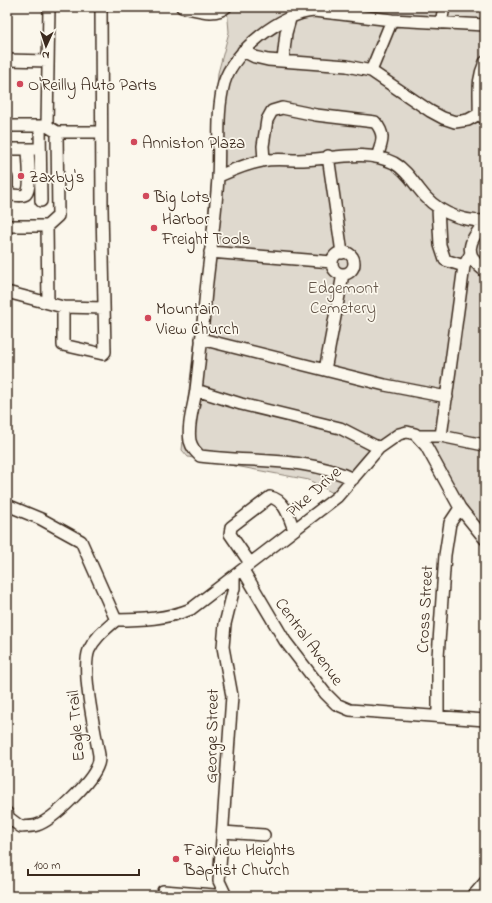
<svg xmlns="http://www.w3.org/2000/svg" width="492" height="903" viewBox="0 0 492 903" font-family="'Indie Flower',sans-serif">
	<rect width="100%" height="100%" fill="#fbf7ec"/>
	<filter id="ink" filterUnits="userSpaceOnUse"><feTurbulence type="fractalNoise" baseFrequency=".025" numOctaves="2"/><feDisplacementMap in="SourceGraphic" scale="8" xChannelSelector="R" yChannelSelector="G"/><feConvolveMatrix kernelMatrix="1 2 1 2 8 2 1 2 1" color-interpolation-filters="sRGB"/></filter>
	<g filter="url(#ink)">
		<path fill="#dfd9ce" stroke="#8d8276" d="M 227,7 L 485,7 L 485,531 L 408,427 C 376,432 353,470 333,493 L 309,480 L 188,457 L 182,450 L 202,277 L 212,176 L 218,73 L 229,32 Z"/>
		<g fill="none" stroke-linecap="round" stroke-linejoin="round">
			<defs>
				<path id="minor" d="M 182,7 C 195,9 215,17 226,7
					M 441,23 L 444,7
					M 243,51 L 255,57 L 268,60 L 347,66 L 371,71 L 430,111 L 443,118 L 455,122 L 468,120 L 479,114
					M 7,60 L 48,61
					M 283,60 L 286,33 L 290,19
					M 485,62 C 476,82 480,93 479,114 L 485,119
					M 371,71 L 392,20
					M 7,126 L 47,126 L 57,132 L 58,216 L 47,226 L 48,302
					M 40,126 L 41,201
					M 47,126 L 49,7
					M 57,132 L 101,132
					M 7,149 L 36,149
					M 328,156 L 342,253
					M 264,160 L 263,146 L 267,120 L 272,111 L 282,108 L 316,115 L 375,122 C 386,135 382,142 377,157
					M 219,176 C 233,170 246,164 262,161 C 274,158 286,160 298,160 C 330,160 364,148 394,163 C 405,169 412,180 419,189 C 435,211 459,221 485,221
					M 7,178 L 7,189 L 11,195 C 15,195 23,197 26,194 C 32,188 28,158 28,149
					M 438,208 L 440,245 L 445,260 L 464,266
					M 485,223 C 468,241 463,255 485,271
					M 7,226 L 47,226
					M 210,252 L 332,262
					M332 263a11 11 0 1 1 22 0a11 11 0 1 1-22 0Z
					M 7,292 L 63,307 L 63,345 L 103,354 L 105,352 L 102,208 L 101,7
					M 63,307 L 104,308
					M 201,339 L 385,385 L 447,397
					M 325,370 L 343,274
					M 196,390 L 241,404 L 340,428 L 379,448
					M 417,436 L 441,436 L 484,445
					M 441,436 L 464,266 L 470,255
					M 353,479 C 306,456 250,463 200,456 C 195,451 192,448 190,441 C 187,425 194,406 196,390 C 200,357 203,324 206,291 C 210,253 216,215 218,177 C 220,146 216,113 224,83 C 233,51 282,13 314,11 L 392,20 L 485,25
					M 7,505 L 41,519 L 81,541 L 116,620
					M 250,563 L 230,534 L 231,527 L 270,497 C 285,500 289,517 294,530
					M 243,570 L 285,641 L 325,693 L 336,704 L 350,710 L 485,720
					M 116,620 C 141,620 167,619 191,609 L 337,497 L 379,448 L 399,434 L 407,432 L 415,434 L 426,446 L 460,508 L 485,539
					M 438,716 L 438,657 L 445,555 L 450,523 L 460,508
					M 7,813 L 9,818 L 21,827 C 26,826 32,827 37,825 C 53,820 93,781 98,764 C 99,762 99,758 99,755 C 95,731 81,670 89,650 C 95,637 106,629 116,620
					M 223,832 L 264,835
					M 166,896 L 163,891 L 227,896
					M 226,896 L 219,881 L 232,696 L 223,647 L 225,624 L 234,588 L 234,576
					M 473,896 L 485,882"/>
			</defs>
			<use href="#minor" stroke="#3b2a1e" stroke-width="14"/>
			<use href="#minor" stroke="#fbf7ec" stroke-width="11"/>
		</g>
	</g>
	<g fill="#d1495b" stroke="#fbf7ec" stroke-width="1.5">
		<circle cx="20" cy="84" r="4"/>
		<circle cx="134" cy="142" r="4"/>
		<circle cx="21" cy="176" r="4"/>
		<circle cx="146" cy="196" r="4"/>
		<circle cx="154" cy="228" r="4"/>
		<circle cx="148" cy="318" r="4"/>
		<circle cx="176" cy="859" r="4"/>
	</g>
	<g text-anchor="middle" stroke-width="3.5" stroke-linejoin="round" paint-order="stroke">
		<g font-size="17" fill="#3b2a1e" stroke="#fbf7ec" text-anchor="start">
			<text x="28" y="90">O'Reilly Auto Parts</text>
			<text x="142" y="148">Anniston Plaza</text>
			<text x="29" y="182">Zaxby's</text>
			<text x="154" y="202">Big Lots</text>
			<text x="162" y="224">Harbor<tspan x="162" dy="20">Freight Tools</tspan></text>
			<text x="156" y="314">Mountain<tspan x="156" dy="20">View Church</tspan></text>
			<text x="184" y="855">Fairview Heights<tspan x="184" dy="20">Baptist Church</tspan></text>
		</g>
		<g font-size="17" fill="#64564a" stroke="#fbf7ec">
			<text x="343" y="293">Edgemont<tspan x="343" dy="20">Cemetery</tspan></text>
		</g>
		<g font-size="17" fill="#3b2a1e" stroke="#fbf7ec">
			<text transform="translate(313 491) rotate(-42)" y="6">Pike Drive</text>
			<text transform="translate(424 609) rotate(-87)" y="6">Cross Street</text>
			<text transform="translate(310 641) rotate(54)" y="6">Central Avenue</text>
			<text transform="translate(75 726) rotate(-95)" y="6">Eagle Trail</text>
			<text transform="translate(211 736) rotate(-89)" y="6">George Street</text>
		</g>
	</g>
	<rect width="492" height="903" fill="none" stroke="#fbf7ec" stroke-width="24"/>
	<rect x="12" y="12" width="468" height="879" fill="none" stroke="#3b2a1e" stroke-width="1.5" filter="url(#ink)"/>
	<g transform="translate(46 46) rotate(183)" stroke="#fbf7ec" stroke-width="3" paint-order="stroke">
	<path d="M0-3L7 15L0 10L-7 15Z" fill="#3b2a1e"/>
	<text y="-6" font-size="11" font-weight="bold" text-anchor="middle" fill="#3b2a1e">N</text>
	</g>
	<path d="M28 869v6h111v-6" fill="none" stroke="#3b2a1e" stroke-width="2"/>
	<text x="34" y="869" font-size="12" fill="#3b2a1e" stroke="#fbf7ec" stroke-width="3" paint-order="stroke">100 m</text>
</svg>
